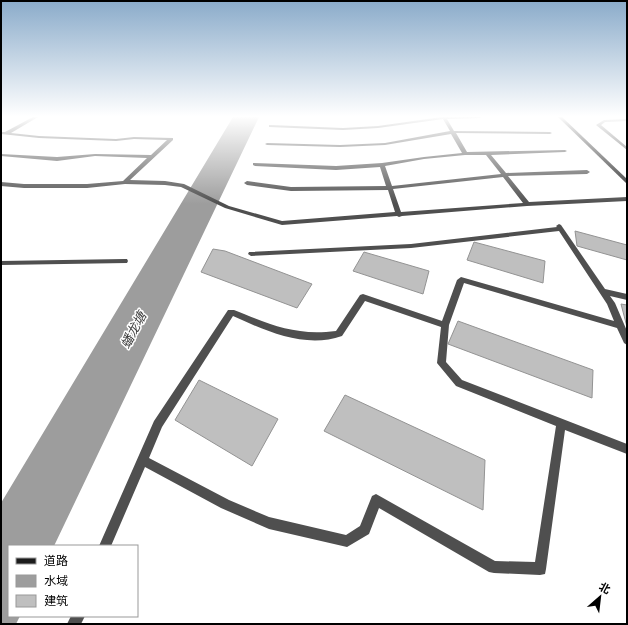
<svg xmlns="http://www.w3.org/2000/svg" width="628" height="625" viewBox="0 0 628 625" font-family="'Golos Text','Noto Sans SC',sans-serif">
	<rect width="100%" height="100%" fill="#fff"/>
	<path fill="#9d9d9d" d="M 233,117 L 259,117 L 54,546 L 9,546 L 9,616 L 20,616 L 16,624 L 1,624 L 1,503 Z"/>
	<path fill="#bfbfbf" stroke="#939393" d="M 575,231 L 627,245 L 627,260 L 577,246 Z
		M 474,242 L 545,261 L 543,283 L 467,260 Z
		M 213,249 L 225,251 L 312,284 L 297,308 L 201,272 Z
		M 364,252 L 429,271 L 423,294 L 353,271 Z
		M 621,304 L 627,305 L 627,327 Z
		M 458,321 L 593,370 L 592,398 L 448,344 Z
		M 199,380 L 278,419 L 252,466 L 175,420 Z
		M 345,395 L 485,460 L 483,510 L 324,431 Z"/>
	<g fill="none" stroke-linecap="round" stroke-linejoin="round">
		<path fill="#4f4f4f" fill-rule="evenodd" d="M 33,117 L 38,117 L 11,133 L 39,136 L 116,139 L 134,137 L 173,138 L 173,140 L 130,180 L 165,181 L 184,184 L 229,206 L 282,221 L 395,212 L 388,190 L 291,191 L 247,185 L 244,183 L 247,181 L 291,187 L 386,186 L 380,167 L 336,170 L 255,166 L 253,165 L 253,163 L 336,166 L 382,163 L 424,157 L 462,153 L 451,134 L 385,145 L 340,147 L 267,145 L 265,144 L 267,143 L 340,145 L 385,143 L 450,131 L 443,119 L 378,128 L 343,130 L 269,127 L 269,125 L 271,125 L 343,128 L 378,126 L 442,117 L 481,117 L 479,118 L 447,119 L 454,131 L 550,132 L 552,133 L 550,134 L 456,133 L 467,152 L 565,150 L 567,151 L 565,152 L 491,155 L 506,173 L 587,170 L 590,172 L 587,174 L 508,176 L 529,202 L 627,197 L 627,201 L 527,206 L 402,216 L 399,217 L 397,216 L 282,225 L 225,208 L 181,187 L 165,185 L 125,184 L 87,188 L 24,188 L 1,186 L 1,182 L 24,184 L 87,184 L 123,181 L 147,158 L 95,156 L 57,161 L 1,156 L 1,154 L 57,157 L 95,154 L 151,155 L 167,140 L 134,139 L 116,141 L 39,138 L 1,134 L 1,132 L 5,132 ZM 465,155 L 486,155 L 501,174 L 392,186 L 385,166 L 424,159 ZM 503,177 L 523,203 L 401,212 L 393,189 Z
			M 627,119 L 627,121 L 605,122 L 601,125 L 627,147 L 627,150 L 596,125 L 604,120 Z
			M 559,224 L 561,225 L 605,289 L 627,294 L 627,300 L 610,296 L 615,303 L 627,331 L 627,345 L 624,343 L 617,328 L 464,283 L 449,325 L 446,362 L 462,380 L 627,444 L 627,454 L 565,430 L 546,569 L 545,574 L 540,575 L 494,573 L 489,572 L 379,508 L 369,534 L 347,547 L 269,529 L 221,508 L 145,467 L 111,546 L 99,546 L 154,421 L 228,310 L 234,310 C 271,325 295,336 336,331 L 360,295 L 363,294 L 442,321 L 457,280 L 461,277 L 614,321 L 607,304 L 559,231 L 411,248 L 251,256 L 248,254 L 249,252 L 411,244 L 557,227 L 556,226 ZM 365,301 L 441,327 L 437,363 L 456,386 L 556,426 L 535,562 L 495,561 L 376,494 L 372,496 L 360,526 L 346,535 L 269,517 L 229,500 L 149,458 L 162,427 L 233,316 C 266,331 305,349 342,336 Z
			M 125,259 L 127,259 L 128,261 L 127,263 L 1,265 L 1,261 Z
			M 71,616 L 85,616 L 81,624 L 67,624 Z"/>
		<path fill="#1c1c1c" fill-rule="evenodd" d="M 558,117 L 562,117 L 627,179 L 627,184 Z"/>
	</g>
	<linearGradient id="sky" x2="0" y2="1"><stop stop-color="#8aabca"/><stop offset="0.57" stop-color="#fff"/><stop offset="1" stop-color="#fff" stop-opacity="0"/></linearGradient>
	<rect width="628" height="204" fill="url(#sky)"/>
	<g text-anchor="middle" stroke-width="3" stroke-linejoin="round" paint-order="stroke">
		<g font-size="13" font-style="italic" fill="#3e3e3e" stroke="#fff">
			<text transform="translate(133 330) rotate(-62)" y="5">蟠龙塘</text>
		</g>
	</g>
	<rect width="628" height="625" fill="none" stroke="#000000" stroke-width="4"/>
	<rect x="8" y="545" width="130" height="72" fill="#ffffff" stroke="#999999"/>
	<rect x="16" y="558" width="20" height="6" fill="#1c1c1c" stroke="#999999"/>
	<text x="44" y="565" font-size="12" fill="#000000">道路</text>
	<rect x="16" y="575" width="20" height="12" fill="#9d9d9d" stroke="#999999"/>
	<text x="44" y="585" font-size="12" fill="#000000">水域</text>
	<rect x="16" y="595" width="20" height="12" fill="#bfbfbf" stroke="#999999"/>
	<text x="44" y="605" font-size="12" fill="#000000">建筑</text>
	<g transform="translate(600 597) rotate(28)" stroke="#ffffff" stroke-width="3" paint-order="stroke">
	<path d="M0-3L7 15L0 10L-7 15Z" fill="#000000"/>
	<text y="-6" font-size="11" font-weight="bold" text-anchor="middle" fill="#000000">北</text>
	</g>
</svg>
